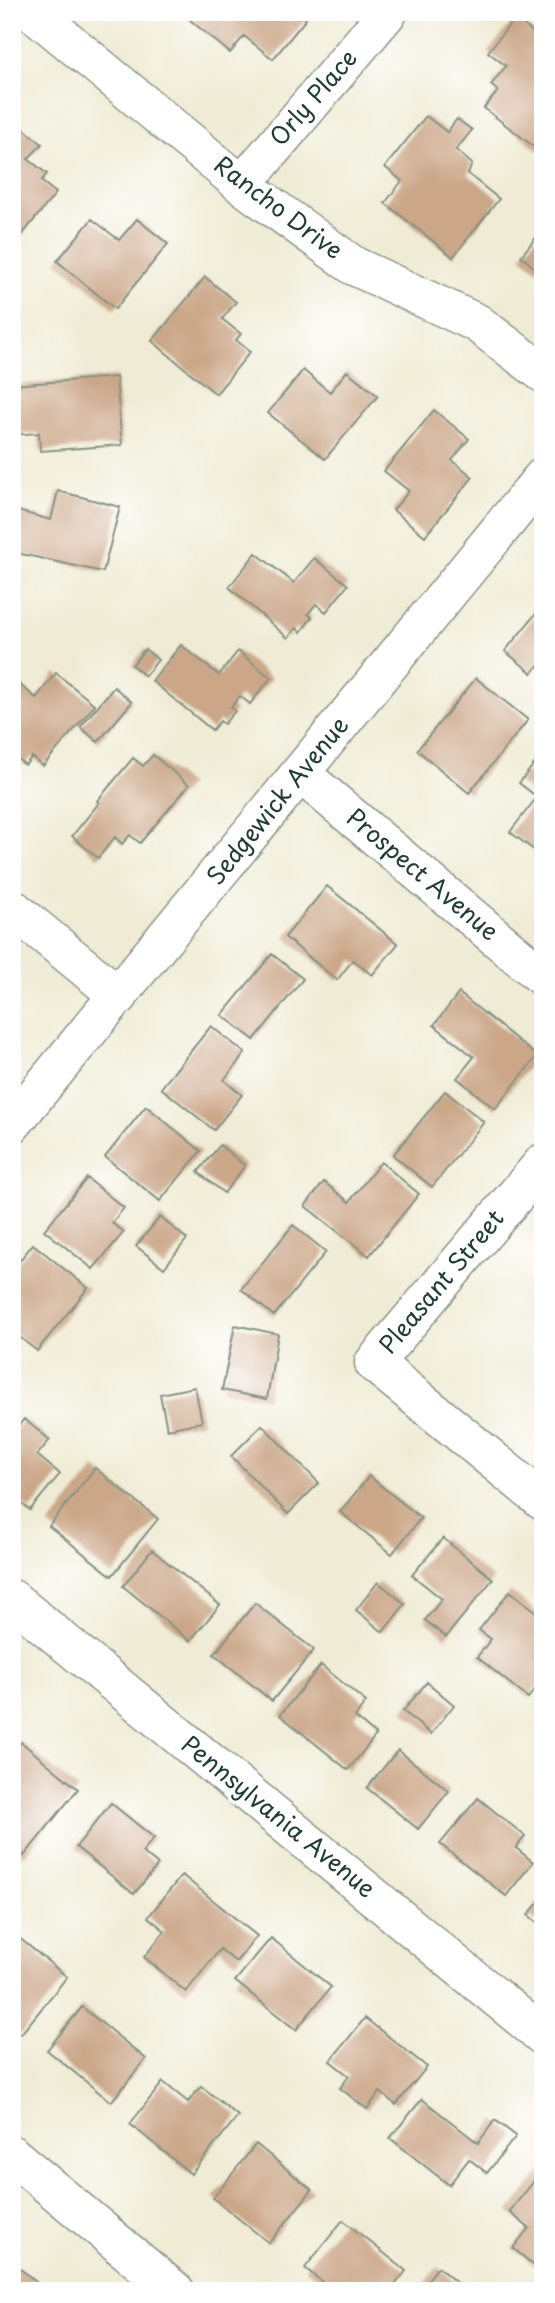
<svg xmlns="http://www.w3.org/2000/svg" width="555" height="2303" viewBox="0 0 555 2303" font-family="'Playpen Sans',sans-serif">
	<rect width="100%" height="100%" fill="#fff"/>
	<filter id="ink" filterUnits="userSpaceOnUse"><feTurbulence type="fractalNoise" baseFrequency=".0143" numOctaves="2"/><feDisplacementMap in="SourceGraphic" scale="14" xChannelSelector="R" yChannelSelector="G"/><feConvolveMatrix kernelMatrix="1 2 1 2 8 2 1 2 1" color-interpolation-filters="sRGB"/></filter>
	<filter id="wash" filterUnits="userSpaceOnUse"><feTurbulence type="fractalNoise" baseFrequency=".00686" numOctaves="4" result="noise"/><feDisplacementMap in="SourceGraphic" scale="28" xChannelSelector="R" yChannelSelector="G"/><feGaussianBlur stdDeviation="1.57" result="paint"/><feColorMatrix in="noise" values="0 0 0 0 0 0 0 0 0 0 0 0 0 0 0 0 0 1.4 0 .05"/><feComposite in="paint" operator="in"/></filter>
	<g filter="url(#wash)">
		<rect width="100%" height="100%" fill="#efebd4"/>
		<g id="blocks">
			<path fill="#cba687" d="M 197,12 L 298,12 L 306,19 L 273,59 L 244,36 L 230,53 L 190,20 Z
				M 515,18 L 543,40 L 543,154 L 484,108 L 498,91 L 491,85 L 506,66 L 488,52 Z
				M 426,116 L 447,132 L 457,119 L 472,130 L 456,150 L 472,164 L 468,174 L 499,199 L 453,257 L 385,203 L 402,181 L 385,167 Z
				M 12,119 L 42,144 L 28,159 L 47,174 L 41,181 L 56,193 L 22,235 L 12,227 Z
				M 92,219 L 119,240 L 137,219 L 168,244 L 115,309 L 57,261 Z
				M 543,229 L 543,275 L 521,256 Z
				M 205,277 L 236,302 L 222,319 L 241,334 L 236,340 L 250,352 L 216,394 L 152,341 Z
				M 303,370 L 330,392 L 347,371 L 378,396 L 325,459 L 268,413 Z
				M 116,377 L 122,445 L 40,451 L 39,433 L 12,435 L 12,385 Z
				M 434,410 L 469,439 L 452,460 L 473,477 L 425,536 L 393,510 L 409,491 L 384,471 Z
				M 58,491 L 120,507 L 103,572 L 12,552 L 12,532 L 18,511 L 51,520 Z
				M 256,553 L 294,583 L 314,558 L 348,585 L 326,612 L 316,604 L 308,614 L 312,617 L 301,632 L 296,628 L 288,638 L 229,587 Z
				M 543,605 L 543,660 L 532,673 L 505,651 Z
				M 181,645 L 219,675 L 238,651 L 271,678 L 250,704 L 240,696 L 231,707 L 235,711 L 224,724 L 220,721 L 212,730 L 152,681 Z
				M 145,649 L 158,660 L 145,676 L 132,665 Z
				M 56,673 L 95,705 L 43,766 L 32,757 L 25,765 L 18,759 L 12,766 L 12,683 L 14,680 L 36,698 Z
				M 476,678 L 528,720 L 469,793 L 417,750 Z
				M 114,687 L 132,702 L 98,742 L 80,727 Z
				M 543,753 L 543,857 L 510,832 L 537,797 L 519,783 Z
				M 153,755 L 189,785 L 140,843 L 130,835 L 122,844 L 115,837 L 98,858 L 72,836 L 99,803 L 97,801 L 133,758 L 143,766 Z
				M 327,886 L 398,944 L 372,975 L 353,960 L 337,980 L 285,937 Z
				M 272,954 L 303,979 L 254,1040 L 222,1015 Z
				M 459,993 L 537,1056 L 495,1109 L 457,1078 L 474,1057 L 434,1025 Z
				M 211,1026 L 245,1053 L 224,1080 L 242,1095 L 214,1130 L 161,1088 Z
				M 445,1091 L 484,1122 L 432,1187 L 393,1155 Z
				M 146,1106 L 201,1151 L 160,1201 L 105,1157 Z
				M 220,1145 L 245,1166 L 224,1193 L 198,1172 Z
				M 381,1162 L 419,1194 L 369,1256 L 305,1206 L 324,1182 L 349,1202 Z
				M 87,1178 L 124,1208 L 112,1223 L 124,1232 L 93,1269 L 44,1230 Z
				M 160,1217 L 187,1239 L 164,1268 L 136,1246 Z
				M 293,1225 L 326,1252 L 274,1316 L 241,1289 Z
				M 33,1244 L 88,1288 L 37,1351 L 12,1331 L 12,1270 Z
				M 235,1325 L 278,1334 L 267,1399 L 222,1390 Z
				M 195,1387 L 202,1422 L 167,1429 L 160,1394 Z
				M 24,1419 L 50,1440 L 37,1455 L 60,1474 L 30,1510 L 12,1496 L 12,1434 Z
				M 262,1425 L 319,1483 L 288,1514 L 231,1456 Z
				M 95,1468 L 158,1519 L 112,1576 L 49,1526 Z
				M 369,1476 L 421,1518 L 392,1554 L 340,1512 Z
				M 443,1538 L 493,1579 L 446,1637 L 425,1620 L 442,1599 L 412,1575 Z
				M 152,1550 L 220,1605 L 190,1641 L 123,1586 Z
				M 378,1582 L 405,1604 L 383,1632 L 356,1610 Z
				M 510,1591 L 543,1617 L 543,1679 L 528,1698 L 477,1657 L 491,1639 L 479,1630 Z
				M 255,1603 L 314,1650 L 272,1701 L 214,1654 Z
				M 321,1665 L 366,1702 L 355,1717 L 376,1735 L 348,1770 L 280,1715 Z
				M 427,1682 L 454,1705 L 431,1734 L 403,1711 Z
				M 21,1742 L 78,1789 L 24,1856 L 12,1846 L 12,1753 Z
				M 398,1750 L 449,1791 L 418,1829 L 367,1788 Z
				M 478,1798 L 525,1836 L 516,1848 L 533,1862 L 506,1896 L 440,1844 Z
				M 111,1803 L 154,1838 L 142,1852 L 158,1865 L 134,1894 L 76,1847 Z
				M 182,1875 L 257,1936 L 236,1962 L 220,1949 L 186,1992 L 144,1957 L 165,1931 L 148,1917 Z
				M 543,1897 L 543,1927 L 528,1915 Z
				M 12,1932 L 67,1977 L 21,2034 L 12,2027 Z
				M 271,1938 L 331,1987 L 296,2030 L 235,1981 Z
				M 82,2007 L 146,2059 L 111,2102 L 47,2050 Z
				M 365,2018 L 427,2067 L 396,2105 L 380,2092 L 367,2109 L 340,2088 L 349,2076 L 330,2061 Z
				M 163,2082 L 188,2102 L 201,2086 L 238,2116 L 191,2174 L 130,2124 Z
				M 422,2099 L 478,2143 L 495,2120 L 516,2136 L 487,2173 L 469,2159 L 449,2185 L 390,2138 Z
				M 256,2144 L 312,2190 L 269,2243 L 213,2198 Z
				M 543,2170 L 543,2273 L 513,2248 L 529,2228 L 509,2212 Z
				M 343,2220 L 406,2271 L 390,2291 L 333,2291 L 305,2268 Z
				M 18,2267 L 47,2291 L 12,2291 L 12,2273 Z
				M 438,2267 L 466,2291 L 419,2291 Z"/>
		</g>
	</g>
	<g filter="url(#ink)">
		<use href="#blocks" fill-opacity="0" stroke="#879484" stroke-width="2"/>
		<g fill="none" stroke-linecap="round" stroke-linejoin="round">
			<defs>
				<path id="street" d="M 33,12 L 242,185 L 354,266 L 477,323 L 543,373
					M 242,185 L 388,12
					M 301,774 L 543,977
					M 12,908 L 119,996
					M 12,1124 L 543,477
					M 543,1163 L 374,1363 L 543,1501
					M 12,1599 L 543,2036
					M 12,2155 L 175,2291"/>
			</defs>
			<use href="#street" stroke="#879484" stroke-width="41"/>
			<use href="#street" stroke="#fff" stroke-width="38"/>
		</g>
	</g>
	<g text-anchor="middle" stroke-width="7" stroke-linejoin="round" paint-order="stroke">
		<g font-size="24" fill="#1f3d34" stroke="#fff">
			<text transform="translate(314 98) rotate(-49)" y="8">Orly Place</text>
			<text transform="translate(278 208) rotate(37)" y="8">Rancho Drive</text>
			<text transform="translate(278 801) rotate(-51)" y="8">Sedgewick Avenue</text>
			<text transform="translate(422 875) rotate(40)" y="8">Prospect Avenue</text>
			<text transform="translate(442 1282) rotate(-50)" y="8">Pleasant Street</text>
			<text transform="translate(278 1817) rotate(39)" y="8">Pennsylvania Avenue</text>
		</g>
	</g>
	<rect width="555" height="2303" fill="none" stroke="#fff" stroke-width="42"/>
</svg>
